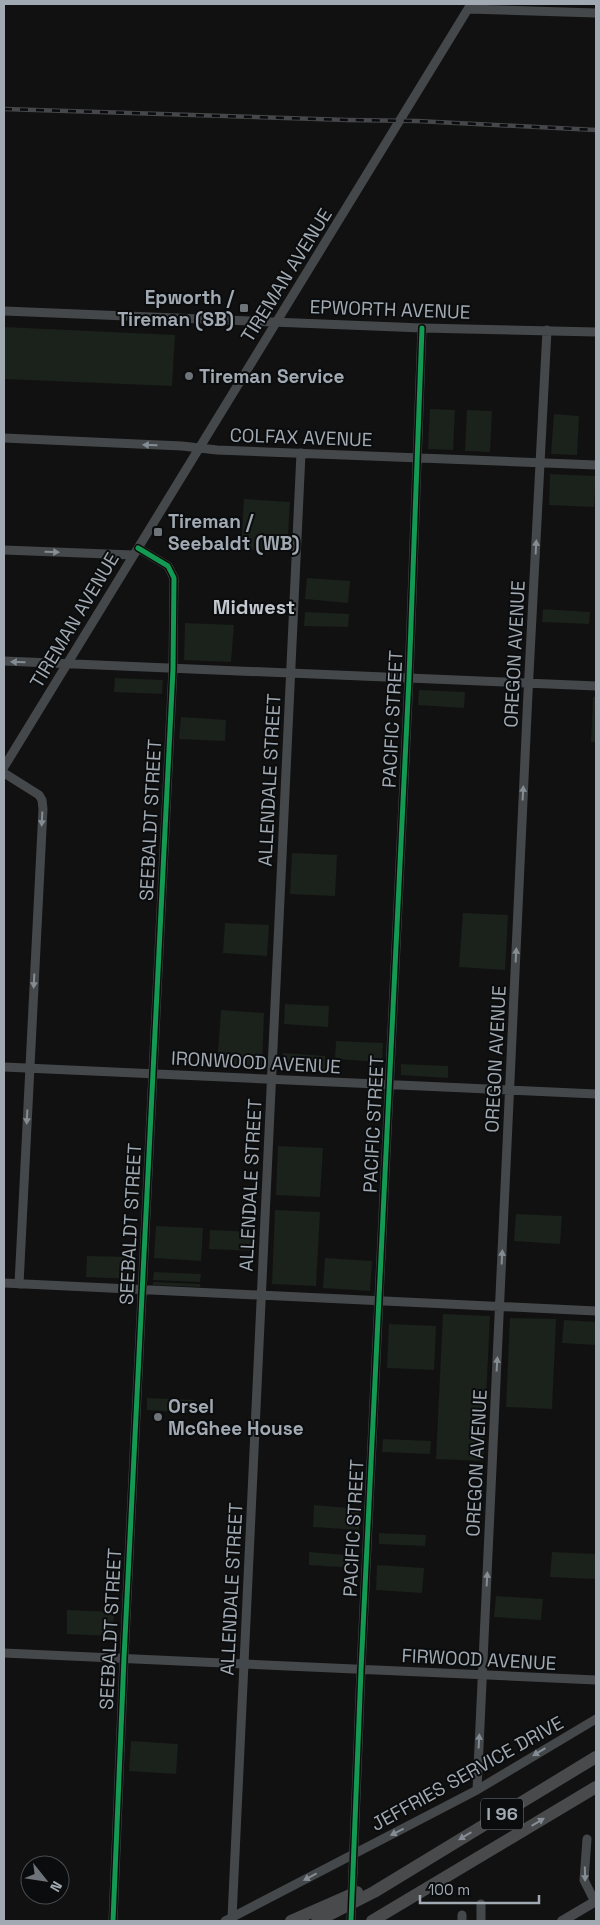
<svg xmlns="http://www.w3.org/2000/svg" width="600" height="1925" viewBox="0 0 600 1925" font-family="'Space Grotesk',sans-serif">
	<rect width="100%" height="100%" fill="#111"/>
	<path fill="#1b211b" d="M 4,327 L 175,335 L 172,386 L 4,379 Z
		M 430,409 L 455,410 L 453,450 L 428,449 Z
		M 467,410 L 492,411 L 490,452 L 465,451 Z
		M 554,414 L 579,416 L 577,455 L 551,454 Z
		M 550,474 L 596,476 L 594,507 L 549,505 Z
		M 244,499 L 290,502 L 287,551 L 241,549 Z
		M 307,578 L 350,581 L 348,603 L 305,599 Z
		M 543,609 L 590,612 L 589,624 L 542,622 Z
		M 305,612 L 349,614 L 348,627 L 304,626 Z
		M 185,623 L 234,625 L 231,662 L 184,660 Z
		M 115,678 L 163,680 L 162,694 L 114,692 Z
		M 419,690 L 465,692 L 464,708 L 418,705 Z
		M 593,697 L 596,697 L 596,742 L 591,742 Z
		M 181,717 L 226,720 L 225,741 L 179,739 Z
		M 292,853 L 337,855 L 335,896 L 290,894 Z
		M 463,913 L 508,915 L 505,970 L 459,967 Z
		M 225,923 L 269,925 L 267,956 L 223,953 Z
		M 285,1004 L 329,1006 L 328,1027 L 284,1024 Z
		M 221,1010 L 264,1013 L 262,1068 L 217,1066 Z
		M 336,1041 L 383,1043 L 382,1062 L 335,1059 Z
		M 283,1053 L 325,1056 L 325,1071 L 282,1068 Z
		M 401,1064 L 448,1066 L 448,1078 L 401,1075 Z
		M 278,1146 L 323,1148 L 320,1197 L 276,1195 Z
		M 275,1210 L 320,1212 L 316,1286 L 272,1284 Z
		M 516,1214 L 562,1216 L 560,1244 L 514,1241 Z
		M 156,1226 L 203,1228 L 201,1261 L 154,1258 Z
		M 210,1230 L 255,1232 L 254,1251 L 209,1249 Z
		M 87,1256 L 134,1257 L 133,1279 L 86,1277 Z
		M 325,1258 L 372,1261 L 370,1291 L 323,1288 Z
		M 154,1272 L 201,1274 L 200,1282 L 153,1280 Z
		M 153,1282 L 200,1284 L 200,1287 L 153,1285 Z
		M 443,1314 L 490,1316 L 483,1461 L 436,1459 Z
		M 510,1318 L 556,1319 L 552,1409 L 506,1407 Z
		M 564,1320 L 596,1322 L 596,1345 L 562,1343 Z
		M 389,1324 L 436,1326 L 434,1370 L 387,1368 Z
		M 147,1398 L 194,1400 L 193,1413 L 147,1410 Z
		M 383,1439 L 431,1441 L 430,1454 L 382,1452 Z
		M 314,1505 L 360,1509 L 359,1530 L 313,1527 Z
		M 379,1533 L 426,1535 L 425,1546 L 379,1544 Z
		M 309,1552 L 358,1556 L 357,1568 L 309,1565 Z
		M 552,1552 L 596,1554 L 596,1579 L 550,1577 Z
		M 377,1565 L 424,1568 L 422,1593 L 376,1590 Z
		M 496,1596 L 543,1599 L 541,1620 L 494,1617 Z
		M 67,1610 L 114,1612 L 113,1636 L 67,1634 Z
		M 131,1741 L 178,1744 L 176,1774 L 129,1771 Z"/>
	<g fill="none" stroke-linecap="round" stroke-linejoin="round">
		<path stroke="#45484a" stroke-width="9" d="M 468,9 L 596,13
			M 4,311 L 422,328 L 596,332
			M 4,438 L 182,446 L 217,450 L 596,465
			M 4,550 L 133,555
			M 4,661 L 596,686
			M 4,767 L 471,4
			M 4,773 L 39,795 L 42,800 L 43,809 L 19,1284
			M 4,1067 L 596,1094
			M 4,1283 L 596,1311
			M 4,1653 L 596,1680
			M 477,1790 L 528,693 L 547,330
			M 587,1839 L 584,1880 L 595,1902 L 596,1897
			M 353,1872 L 361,1670 L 409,678 L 422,328
			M 481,1904 L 481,1921
			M 232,1918 L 301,453
			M 113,1921 L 124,1658 L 173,669 L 174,578 L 168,566 L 138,548
			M 225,1921 L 477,1790 L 596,1719
			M 462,1921 L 462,1915"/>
		<path stroke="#47494c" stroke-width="10" d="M 562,1921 L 596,1901"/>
		<path stroke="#484a4c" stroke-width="12" d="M 291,1921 L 357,1892
			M 317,1921 L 374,1892 L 596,1757
			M 372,1921 L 596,1787"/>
		<defs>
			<path id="rail" d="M 4,109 L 348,120 L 417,121 L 596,130"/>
		</defs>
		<use href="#rail" stroke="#46474a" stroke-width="4.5"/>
		<use href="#rail" stroke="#0b0c0d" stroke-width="2.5" stroke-dasharray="8" stroke-linecap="butt"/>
		<path stroke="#45484a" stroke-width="9" d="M 351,1921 L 353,1872"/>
		<defs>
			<path id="cycleway" d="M 113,1921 L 124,1658 L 173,669 L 174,578 L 168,566 L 138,548
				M 351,1921 L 361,1670 L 409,678 L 422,328"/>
		</defs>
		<use href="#cycleway" stroke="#0b0c0d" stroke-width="8"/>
		<use href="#cycleway" stroke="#139951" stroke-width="5"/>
	</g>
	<defs><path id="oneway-solid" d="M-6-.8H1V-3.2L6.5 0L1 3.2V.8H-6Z" transform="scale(1.25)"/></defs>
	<g fill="#858d94">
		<use href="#oneway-solid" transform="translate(150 445) rotate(-178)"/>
		<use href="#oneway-solid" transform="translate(536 547) rotate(-87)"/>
		<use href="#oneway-solid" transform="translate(52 552) rotate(2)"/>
		<use href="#oneway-solid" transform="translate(18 662) rotate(-178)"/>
		<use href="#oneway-solid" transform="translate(523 793) rotate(-87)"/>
		<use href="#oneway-solid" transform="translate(42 819) rotate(93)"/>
		<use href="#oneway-solid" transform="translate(516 955) rotate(-87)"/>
		<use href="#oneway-solid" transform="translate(34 981) rotate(93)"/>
		<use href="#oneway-solid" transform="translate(27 1117) rotate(93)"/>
		<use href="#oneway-solid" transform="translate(502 1257) rotate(-87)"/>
		<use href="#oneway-solid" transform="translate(497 1364) rotate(-87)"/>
		<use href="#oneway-solid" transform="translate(487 1579) rotate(-87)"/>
		<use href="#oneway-solid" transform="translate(479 1741) rotate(-87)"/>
		<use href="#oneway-solid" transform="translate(539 1752) rotate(149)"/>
		<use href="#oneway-solid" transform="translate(397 1832) rotate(153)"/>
		<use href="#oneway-solid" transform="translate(585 1874) rotate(89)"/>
		<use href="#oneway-solid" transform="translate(310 1877) rotate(152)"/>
	</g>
	<g fill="#868d94">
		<use href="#oneway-solid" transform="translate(538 1822) rotate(-31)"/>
		<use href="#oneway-solid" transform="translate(465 1836) rotate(149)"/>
	</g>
	<g fill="#6f747a" stroke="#0b0c0d" stroke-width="2">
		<rect x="239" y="303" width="10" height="10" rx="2.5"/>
		<circle cx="189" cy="376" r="5"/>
		<rect x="153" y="527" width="10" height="10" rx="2.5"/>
		<circle cx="158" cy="1417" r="5"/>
	</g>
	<g text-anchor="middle" stroke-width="4" stroke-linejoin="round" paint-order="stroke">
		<rect fill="#0b0c0d" stroke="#747b81" stroke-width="1" x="481" y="1798.5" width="42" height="31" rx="4"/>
		<g font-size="18" font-weight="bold" fill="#a1aab3">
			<text x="502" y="1820">I 96</text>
		</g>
		<g font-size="19" fill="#a1aab3" stroke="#0b0c0d">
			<text transform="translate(286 275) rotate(-58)" y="7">TIREMAN AVENUE</text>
			<text transform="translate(390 309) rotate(2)" y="7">EPWORTH AVENUE</text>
			<text transform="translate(301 437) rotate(2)" y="7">COLFAX AVENUE</text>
			<text transform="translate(74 620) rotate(-59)" y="7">TIREMAN AVENUE</text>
			<text transform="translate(514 654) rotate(-87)" y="7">OREGON AVENUE</text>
			<text transform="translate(392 719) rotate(-87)" y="7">PACIFIC STREET</text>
			<text transform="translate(269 780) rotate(-87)" y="7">ALLENDALE STREET</text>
			<text transform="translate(150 820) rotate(-87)" y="7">SEEBALDT STREET</text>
			<text transform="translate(495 1059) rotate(-87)" y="7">OREGON AVENUE</text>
			<text transform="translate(256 1062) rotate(3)" y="7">IRONWOOD AVENUE</text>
			<text transform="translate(373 1124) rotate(-87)" y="7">PACIFIC STREET</text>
			<text transform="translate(250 1185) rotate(-87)" y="7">ALLENDALE STREET</text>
			<text transform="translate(130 1224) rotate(-87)" y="7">SEEBALDT STREET</text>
			<text transform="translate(476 1463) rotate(-87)" y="7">OREGON AVENUE</text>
			<text transform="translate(353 1528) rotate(-87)" y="7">PACIFIC STREET</text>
			<text transform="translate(231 1589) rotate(-87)" y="7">ALLENDALE STREET</text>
			<text transform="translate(110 1629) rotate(-87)" y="7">SEEBALDT STREET</text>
			<text transform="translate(479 1659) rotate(3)" y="7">FIRWOOD AVENUE</text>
			<text transform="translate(467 1773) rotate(-29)" y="7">JEFFRIES SERVICE DRIVE</text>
		</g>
		<g font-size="19" font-weight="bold" fill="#a1aab3" stroke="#0b0c0d" text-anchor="start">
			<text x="234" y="304" text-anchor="end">Epworth /<tspan x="234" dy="22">Tireman (SB)</tspan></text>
			<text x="199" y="383">Tireman Service</text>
			<text x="168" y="528">Tireman /<tspan x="168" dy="22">Seebaldt (WB)</tspan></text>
			<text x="168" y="1413">Orsel<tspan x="168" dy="22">McGhee House</tspan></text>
		</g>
		<g font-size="20" font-weight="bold" fill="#c2c8cf" stroke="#0b0c0d">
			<text x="254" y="614">Midwest</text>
		</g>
	</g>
	<rect width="600" height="1925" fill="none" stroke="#a1aab3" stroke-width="10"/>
	<g transform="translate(45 1880) rotate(120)"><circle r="24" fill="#0b0c0d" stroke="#474b4f"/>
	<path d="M0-4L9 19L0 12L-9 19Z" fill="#6f747a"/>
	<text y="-8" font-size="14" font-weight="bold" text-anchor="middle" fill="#a1aab3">N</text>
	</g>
	<path d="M420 1895v8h119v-8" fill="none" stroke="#a1aab3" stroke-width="2.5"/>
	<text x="428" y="1895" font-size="15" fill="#a1aab3" stroke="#0b0c0d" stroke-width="4" paint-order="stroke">100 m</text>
</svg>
